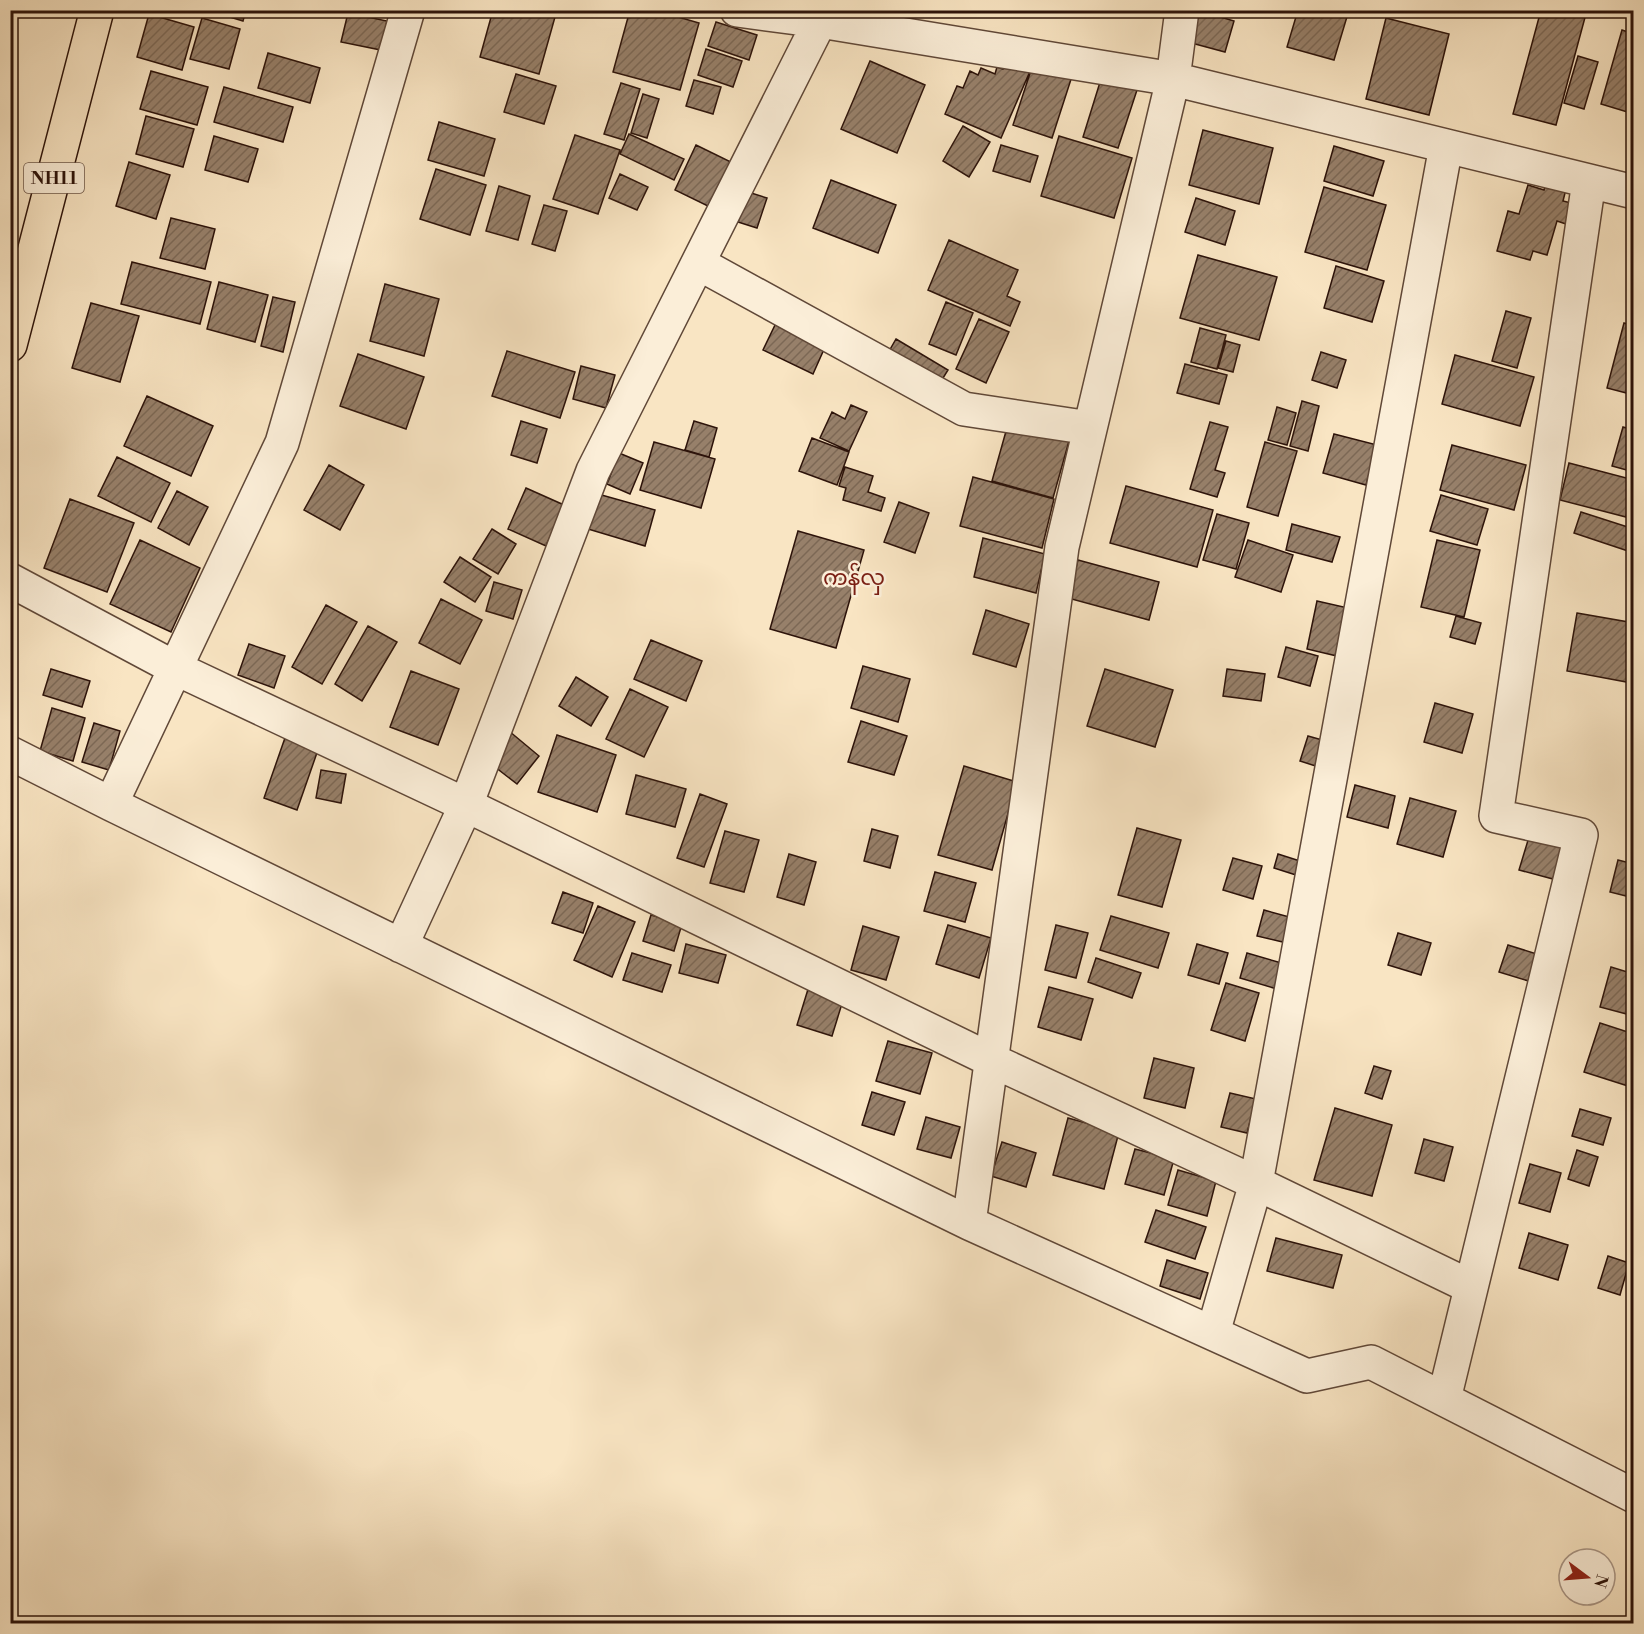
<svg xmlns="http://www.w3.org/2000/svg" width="1644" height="1634" viewBox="0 0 1644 1634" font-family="'Libre Bodoni','Noto Sans Myanmar',serif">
	<defs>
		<pattern id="building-hatch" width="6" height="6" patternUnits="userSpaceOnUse" patternTransform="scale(1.5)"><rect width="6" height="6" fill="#97806a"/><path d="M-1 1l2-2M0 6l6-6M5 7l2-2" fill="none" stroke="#7c6855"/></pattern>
	</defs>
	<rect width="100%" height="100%" fill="#f9e5c3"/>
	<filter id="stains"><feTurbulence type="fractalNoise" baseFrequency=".00333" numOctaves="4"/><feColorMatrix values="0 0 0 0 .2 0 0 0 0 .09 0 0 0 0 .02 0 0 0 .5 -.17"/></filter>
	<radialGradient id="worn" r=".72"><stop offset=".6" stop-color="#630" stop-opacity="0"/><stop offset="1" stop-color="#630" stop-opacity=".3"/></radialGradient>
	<path fill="url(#building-hatch)" stroke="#2d130a" stroke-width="1.5" d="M 207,10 L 246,10 L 243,21 Z
		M 358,10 L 390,10 L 388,17 Z
		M 493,10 L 532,10 L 555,17 L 539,74 L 480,57 Z
		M 630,10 L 654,10 L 699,23 L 680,90 L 613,72 Z
		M 1197,10 L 1234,21 L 1225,52 L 1184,41 Z
		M 1298,10 L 1349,10 L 1334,60 L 1287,47 Z
		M 1541,10 L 1587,10 L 1556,125 L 1513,114 Z
		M 348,13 L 387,21 L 381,50 L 341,42 Z
		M 149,14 L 194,27 L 182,70 L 137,57 Z
		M 202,18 L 240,29 L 229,69 L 190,59 Z
		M 1386,18 L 1449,34 L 1429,115 L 1366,99 Z
		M 716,22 L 757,35 L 749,60 L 708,46 Z
		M 1622,30 L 1634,34 L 1634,114 L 1601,104 Z
		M 706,49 L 742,61 L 733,87 L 698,75 Z
		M 268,53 L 320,68 L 310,103 L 258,88 Z
		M 1578,56 L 1598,62 L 1584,109 L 1564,103 Z
		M 1035,58 L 1074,70 L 1052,138 L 1013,125 Z
		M 1007,59 L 1031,69 L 1001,138 L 945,114 L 957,86 L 963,88 L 970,71 L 978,75 L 981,68 L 995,74 L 997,67 L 1003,69 Z
		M 870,61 L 925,85 L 897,153 L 841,129 Z
		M 151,71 L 208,87 L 197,125 L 140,109 Z
		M 516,74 L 556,86 L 544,124 L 504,112 Z
		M 1101,79 L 1137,90 L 1118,148 L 1083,137 Z
		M 694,80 L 721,87 L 713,114 L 686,106 Z
		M 621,83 L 640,89 L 624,140 L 604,134 Z
		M 224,87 L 293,107 L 283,142 L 214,122 Z
		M 643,94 L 659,99 L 647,138 L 631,133 Z
		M 146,116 L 194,129 L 183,167 L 136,154 Z
		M 439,122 L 495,139 L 484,176 L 428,160 Z
		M 963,126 L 990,142 L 969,177 L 943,161 Z
		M 1203,130 L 1273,148 L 1259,204 L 1189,185 Z
		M 629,134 L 684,159 L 674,180 L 620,154 Z
		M 575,135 L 620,150 L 598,214 L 553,199 Z
		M 214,136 L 258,149 L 248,182 L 205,170 Z
		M 1059,136 L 1132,158 L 1114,218 L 1041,196 Z
		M 696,145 L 735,164 L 714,209 L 675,190 Z
		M 1001,145 L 1038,156 L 1030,182 L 993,171 Z
		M 1334,146 L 1384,161 L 1373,196 L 1324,181 Z
		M 129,162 L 170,175 L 156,219 L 116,206 Z
		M 436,169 L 486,185 L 470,235 L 420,219 Z
		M 620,174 L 648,187 L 637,210 L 609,198 Z
		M 831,180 L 896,205 L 878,253 L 813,228 Z
		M 1546,183 L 1566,189 L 1563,201 L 1575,204 L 1569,225 L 1557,221 L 1547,255 L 1533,251 L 1530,260 L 1497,251 L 1508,211 L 1519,214 L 1528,185 L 1544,190 Z
		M 499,186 L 530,196 L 518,240 L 486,231 Z
		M 1324,187 L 1386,205 L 1367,270 L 1305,252 Z
		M 748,192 L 767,198 L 757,228 L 738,222 Z
		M 1196,198 L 1235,211 L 1225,245 L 1185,232 Z
		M 544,205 L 567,211 L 555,251 L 532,244 Z
		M 171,218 L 215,229 L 205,269 L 160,258 Z
		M 949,240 L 1018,270 L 1007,296 L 1020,302 L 1010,326 L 928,290 Z
		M 1198,255 L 1277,277 L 1259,340 L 1180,318 Z
		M 132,262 L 211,282 L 200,324 L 121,304 Z
		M 1336,266 L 1384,281 L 1372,322 L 1324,308 Z
		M 219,282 L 268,295 L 255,342 L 207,329 Z
		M 385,284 L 439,299 L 424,356 L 370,341 Z
		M 273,297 L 295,302 L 283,352 L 261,346 Z
		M 946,302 L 973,313 L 956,355 L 929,344 Z
		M 91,303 L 139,316 L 120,382 L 72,368 Z
		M 1506,311 L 1531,318 L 1517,368 L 1492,361 Z
		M 979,319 L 1009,332 L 986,383 L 956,369 Z
		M 776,323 L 825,347 L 813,374 L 763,350 Z
		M 1624,323 L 1634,326 L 1634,395 L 1607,388 Z
		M 1200,328 L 1226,335 L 1217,369 L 1191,362 Z
		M 896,339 L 948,370 L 935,391 L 884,360 Z
		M 1226,341 L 1240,345 L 1233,372 L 1218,368 Z
		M 507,351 L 575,372 L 560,418 L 492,396 Z
		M 1321,352 L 1346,360 L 1337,388 L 1312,380 Z
		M 358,354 L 424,377 L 406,429 L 340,406 Z
		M 1455,355 L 1534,377 L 1520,426 L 1442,404 Z
		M 1185,364 L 1227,375 L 1219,404 L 1177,393 Z
		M 581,366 L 615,375 L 606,408 L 573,399 Z
		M 147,396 L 213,426 L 191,476 L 124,446 Z
		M 1302,401 L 1319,406 L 1308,451 L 1290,446 Z
		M 851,405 L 867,412 L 849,451 L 820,438 L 832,412 L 845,419 Z
		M 1277,407 L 1296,413 L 1287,445 L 1268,440 Z
		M 1010,417 L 1071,434 L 1053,498 L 992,481 Z
		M 521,421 L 547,429 L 537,463 L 511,455 Z
		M 694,421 L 717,428 L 709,457 L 685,450 Z
		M 1210,422 L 1228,427 L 1215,470 L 1225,473 L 1217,497 L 1190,489 Z
		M 1623,427 L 1634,430 L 1634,472 L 1612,466 Z
		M 1334,434 L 1377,445 L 1366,485 L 1323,473 Z
		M 812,438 L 849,452 L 837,485 L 799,471 Z
		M 654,442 L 715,459 L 701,508 L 640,490 Z
		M 1265,442 L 1297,451 L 1278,516 L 1247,507 Z
		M 1452,445 L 1526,465 L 1514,510 L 1440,490 Z
		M 619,453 L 643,463 L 630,494 L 607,484 Z
		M 117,457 L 170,483 L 151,522 L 98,496 Z
		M 1569,463 L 1634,480 L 1626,517 L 1560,500 Z
		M 329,465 L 364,485 L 340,530 L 304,510 Z
		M 845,467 L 873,476 L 868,492 L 885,498 L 881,511 L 843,500 L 846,488 L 839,486 Z
		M 973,477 L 1054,499 L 1042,548 L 960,526 Z
		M 1126,486 L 1213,510 L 1197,567 L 1110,543 Z
		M 526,488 L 564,505 L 546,546 L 508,529 Z
		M 177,491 L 208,507 L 189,545 L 158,528 Z
		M 598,494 L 655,510 L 645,546 L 588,529 Z
		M 1441,495 L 1488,509 L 1477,545 L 1430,531 Z
		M 70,499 L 134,523 L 107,592 L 44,568 Z
		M 899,502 L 929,513 L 915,553 L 884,542 Z
		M 1581,512 L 1634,529 L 1628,551 L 1574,533 Z
		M 1217,514 L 1249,523 L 1236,569 L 1203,560 Z
		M 1292,524 L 1340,537 L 1332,562 L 1286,550 Z
		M 492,529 L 516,544 L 498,574 L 473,559 Z
		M 798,531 L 864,550 L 836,648 L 770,629 Z
		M 983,538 L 1045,554 L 1036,593 L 974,577 Z
		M 140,540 L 200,568 L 171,632 L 110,604 Z
		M 1248,540 L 1293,555 L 1281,592 L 1235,577 Z
		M 1437,540 L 1480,550 L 1464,617 L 1421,607 Z
		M 460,557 L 491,577 L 475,602 L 444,582 Z
		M 1078,560 L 1159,582 L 1149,620 L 1068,598 Z
		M 494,582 L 522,590 L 513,619 L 486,611 Z
		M 441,599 L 482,620 L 460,664 L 419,643 Z
		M 1317,601 L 1348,608 L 1337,656 L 1307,649 Z
		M 326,605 L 357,622 L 322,684 L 292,667 Z
		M 986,610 L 1029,624 L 1016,667 L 973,654 Z
		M 1577,613 L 1634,623 L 1632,683 L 1567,671 Z
		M 1456,616 L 1481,623 L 1475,644 L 1450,637 Z
		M 368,626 L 397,642 L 362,701 L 335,684 Z
		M 651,640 L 702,661 L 686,701 L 634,679 Z
		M 249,644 L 285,656 L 274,688 L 238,675 Z
		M 1286,647 L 1318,656 L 1310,686 L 1278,677 Z
		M 863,666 L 910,679 L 898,722 L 851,708 Z
		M 51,669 L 90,681 L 82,707 L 43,695 Z
		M 1105,669 L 1173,690 L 1155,747 L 1087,726 Z
		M 1227,669 L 1265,674 L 1261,701 L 1223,696 Z
		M 411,671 L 459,689 L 438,745 L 390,727 Z
		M 576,677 L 608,697 L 591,726 L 559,706 Z
		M 630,689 L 668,707 L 644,757 L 606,739 Z
		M 1435,703 L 1473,714 L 1462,753 L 1424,742 Z
		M 52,708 L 85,718 L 73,761 L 40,751 Z
		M 861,721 L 907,736 L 894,775 L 848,762 Z
		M 94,723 L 120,731 L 109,770 L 82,762 Z
		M 509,731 L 539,756 L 517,784 L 486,760 Z
		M 286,735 L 319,747 L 297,810 L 264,798 Z
		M 557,735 L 616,755 L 597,812 L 538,792 Z
		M 1308,736 L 1333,743 L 1325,769 L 1300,761 Z
		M 964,766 L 1017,782 L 992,870 L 938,855 Z
		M 321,770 L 346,774 L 341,803 L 316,798 Z
		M 636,775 L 686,789 L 675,827 L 626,814 Z
		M 1355,785 L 1395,796 L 1388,828 L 1347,817 Z
		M 700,794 L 727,804 L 704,867 L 677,858 Z
		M 1410,798 L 1456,811 L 1443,857 L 1397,844 Z
		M 1137,828 L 1181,840 L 1162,907 L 1118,895 Z
		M 872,829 L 898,836 L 890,868 L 864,861 Z
		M 725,831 L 759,840 L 744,892 L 710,883 Z
		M 1529,837 L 1562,847 L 1553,879 L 1519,870 Z
		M 789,854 L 816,862 L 804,905 L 777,897 Z
		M 1278,854 L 1300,861 L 1296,875 L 1274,868 Z
		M 1233,858 L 1262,866 L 1253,899 L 1223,890 Z
		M 1618,860 L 1634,864 L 1634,898 L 1610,892 Z
		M 935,872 L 976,883 L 965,922 L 924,911 Z
		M 563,892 L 593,903 L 583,933 L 552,923 Z
		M 598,906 L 635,922 L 612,977 L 574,960 Z
		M 1264,910 L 1293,918 L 1287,943 L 1257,936 Z
		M 651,915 L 682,924 L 674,951 L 643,941 Z
		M 1111,916 L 1169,933 L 1158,968 L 1100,950 Z
		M 948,925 L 991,938 L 979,978 L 936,964 Z
		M 1056,925 L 1088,933 L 1076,978 L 1045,970 Z
		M 863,926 L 899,937 L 886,980 L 851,970 Z
		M 1398,933 L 1431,943 L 1421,975 L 1388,965 Z
		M 686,944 L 726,955 L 718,983 L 679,973 Z
		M 1197,944 L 1228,953 L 1219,984 L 1188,975 Z
		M 1508,945 L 1543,956 L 1535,983 L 1499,972 Z
		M 632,953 L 671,965 L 662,992 L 623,980 Z
		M 1247,953 L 1285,964 L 1277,989 L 1240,978 Z
		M 1096,958 L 1141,973 L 1132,998 L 1088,982 Z
		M 1611,967 L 1634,974 L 1634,1016 L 1600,1007 Z
		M 1226,983 L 1259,993 L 1245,1041 L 1211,1030 Z
		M 809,986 L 844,997 L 832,1036 L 797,1025 Z
		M 1049,987 L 1093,999 L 1081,1040 L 1038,1027 Z
		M 1600,1023 L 1634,1034 L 1634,1068 L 1628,1086 L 1584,1072 Z
		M 888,1041 L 932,1053 L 920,1094 L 876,1081 Z
		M 1154,1058 L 1194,1068 L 1185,1108 L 1144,1098 Z
		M 1374,1066 L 1391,1071 L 1382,1099 L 1365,1093 Z
		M 872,1092 L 905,1102 L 894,1135 L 862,1125 Z
		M 1230,1093 L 1256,1099 L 1247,1133 L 1221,1127 Z
		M 1335,1108 L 1392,1125 L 1372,1196 L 1314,1180 Z
		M 1580,1109 L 1611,1118 L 1603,1145 L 1572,1136 Z
		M 926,1117 L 960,1127 L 951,1158 L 917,1149 Z
		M 1068,1118 L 1119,1132 L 1104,1189 L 1053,1175 Z
		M 1424,1139 L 1453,1147 L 1444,1181 L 1415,1173 Z
		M 1002,1142 L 1036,1153 L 1026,1187 L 991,1176 Z
		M 1135,1149 L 1174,1159 L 1164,1195 L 1125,1184 Z
		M 1577,1150 L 1598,1157 L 1589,1186 L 1568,1179 Z
		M 1530,1164 L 1561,1173 L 1550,1212 L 1519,1203 Z
		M 1178,1170 L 1216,1181 L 1207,1216 L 1168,1205 Z
		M 1156,1210 L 1206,1227 L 1195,1259 L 1145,1242 Z
		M 1529,1233 L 1568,1245 L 1558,1280 L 1519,1268 Z
		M 1276,1238 L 1342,1255 L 1333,1288 L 1267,1271 Z
		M 1608,1256 L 1629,1263 L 1620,1295 L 1598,1288 Z
		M 1167,1260 L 1208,1273 L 1200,1299 L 1160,1286 Z"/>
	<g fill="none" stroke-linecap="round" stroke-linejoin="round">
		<defs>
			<path id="minor" d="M 737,10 L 820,21 L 1173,79 L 1634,192
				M 698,263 L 964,409 L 1090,428
				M 10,580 L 175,668 L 466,805 L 991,1060 L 1256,1183 L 1471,1287
				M 10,753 L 111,804 L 969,1223 L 1307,1376 L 1371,1362 L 1634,1496
				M 111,804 L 282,443 L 408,10
				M 401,946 L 466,805 L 593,471 L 820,21 L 822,10
				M 969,1223 L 1062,547 L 1173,79 L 1182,10
				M 1213,1333 L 1256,1183 L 1446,146
				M 1444,1399 L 1581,835 L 1496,816 L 1589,181"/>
			<path id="trunk" d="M 10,345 L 97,10"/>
		</defs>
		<use href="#minor" stroke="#604838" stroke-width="36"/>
		<use href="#trunk" stroke="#2d130a" stroke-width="36"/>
		<use href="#minor" stroke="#fbeed8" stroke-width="33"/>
		<use href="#trunk" stroke="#f9e5c3" stroke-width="33"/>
	</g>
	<g text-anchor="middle" stroke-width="5" stroke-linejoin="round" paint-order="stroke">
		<rect fill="#fbeed8" stroke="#6b5548" stroke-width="1.5" x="24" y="163" width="60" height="30" rx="4.5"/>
		<g font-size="18" font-weight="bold" fill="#2d130a">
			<text x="54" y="184">NH11</text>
		</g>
		<g font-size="22" fill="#7a1f14" stroke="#fbeed8">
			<text x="854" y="585">ကန်လှ</text>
		</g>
	</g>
	<rect width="1644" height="1634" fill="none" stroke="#f9e5c3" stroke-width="36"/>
	<rect x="12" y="12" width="1620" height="1610" fill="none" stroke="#2d130a" stroke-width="3"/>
	<rect x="18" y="18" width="1608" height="1598" fill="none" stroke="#2d130a" stroke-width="1.5"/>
	<g transform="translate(1587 1577) rotate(106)"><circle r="28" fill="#fbeed8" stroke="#a99686" stroke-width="1.5"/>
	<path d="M0-4.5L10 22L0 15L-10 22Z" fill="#8f2418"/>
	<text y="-9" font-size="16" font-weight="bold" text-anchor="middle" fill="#2d130a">N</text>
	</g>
	<rect width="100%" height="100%" filter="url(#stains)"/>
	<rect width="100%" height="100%" fill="url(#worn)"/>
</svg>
